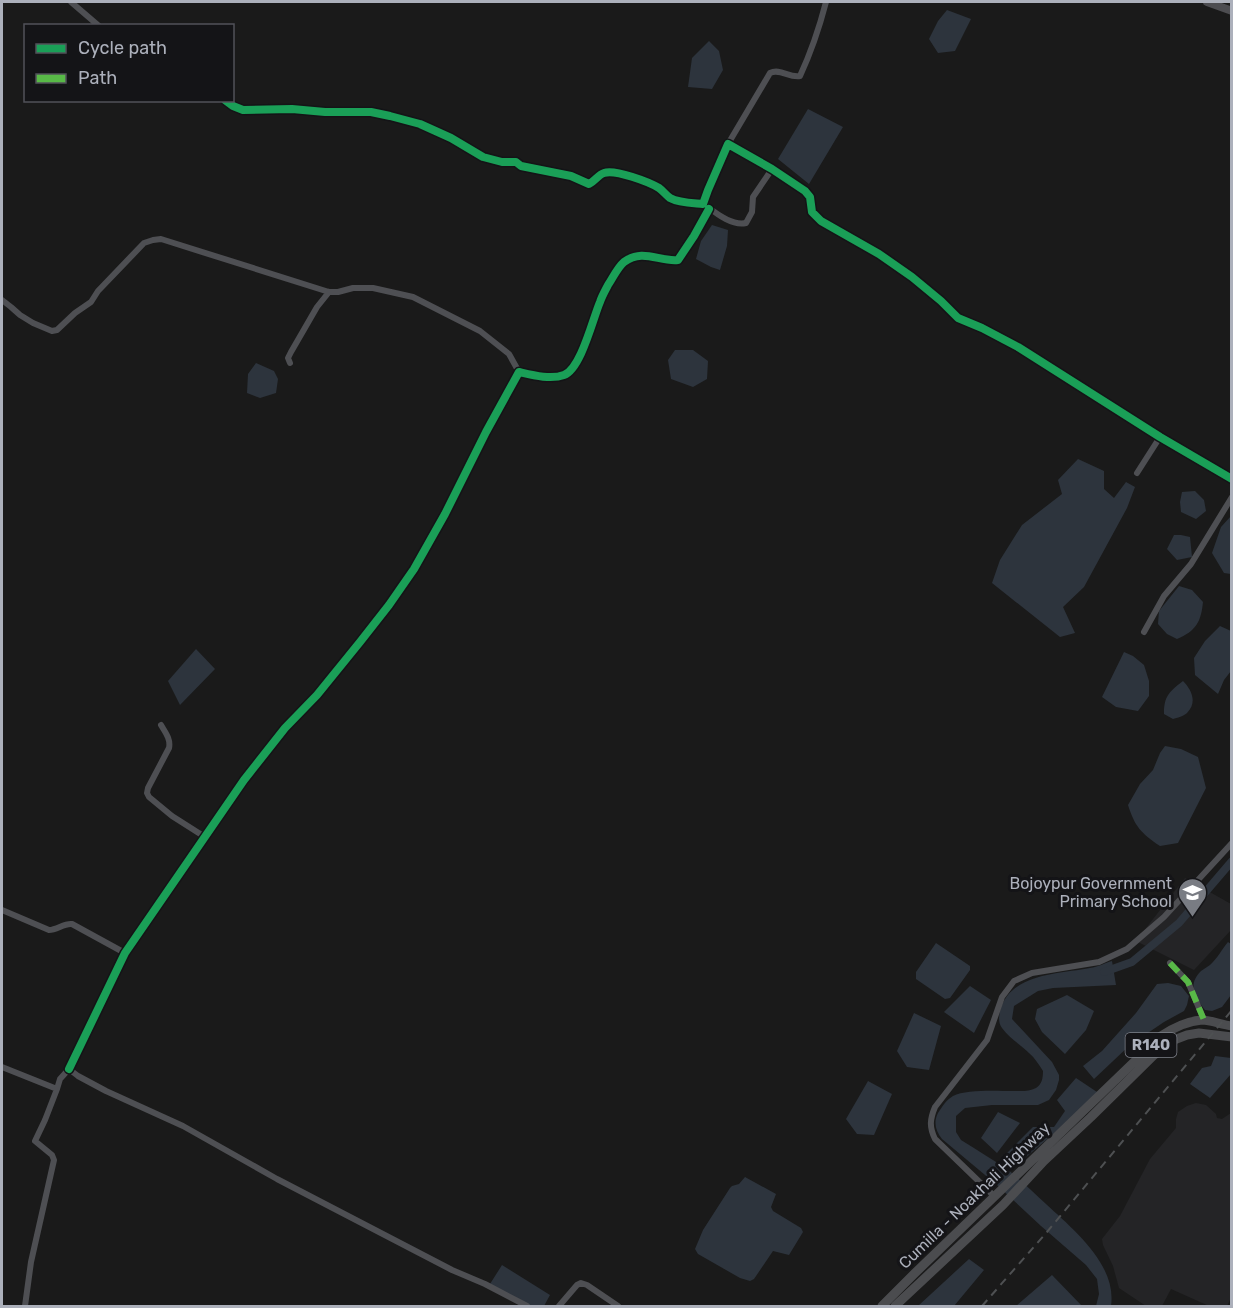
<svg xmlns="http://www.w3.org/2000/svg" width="1233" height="1308" viewBox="0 0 1233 1308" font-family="Rubik,sans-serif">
	<rect width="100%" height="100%" fill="#1a1a1a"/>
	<path fill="#242426" d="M 1185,878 L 1231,904 L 1231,930 L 1194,970 L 1136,941 Z
		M 1196,1103 L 1206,1105 L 1216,1114 L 1217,1118 L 1222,1119 L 1231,1113 L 1231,1298 L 1227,1306 L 1209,1306 L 1171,1289 L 1162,1306 L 1146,1306 L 1119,1288 L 1113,1266 L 1103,1245 L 1102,1239 L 1120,1216 L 1150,1159 L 1176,1128 L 1176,1119 L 1178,1112 L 1187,1106 Z"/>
	<path fill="#2d343d" d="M 947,10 L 971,19 L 955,51 L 938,53 L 929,39 L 938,21 Z
		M 709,41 L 719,51 L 723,70 L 712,89 L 688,87 L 692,58 Z
		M 808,109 L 843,127 L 809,184 L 778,159 Z
		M 712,225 L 728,230 L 727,246 L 720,270 L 711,267 L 696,259 L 701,241 Z
		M 675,350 L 693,350 L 708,361 L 707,379 L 693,387 L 671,379 L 668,360 Z
		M 256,363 L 274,371 L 278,379 L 276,393 L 260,398 L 247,393 L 248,374 Z
		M 1078,459 L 1104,471 L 1104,489 L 1114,498 L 1126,482 L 1135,487 L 1127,508 L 1084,587 L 1063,607 L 1075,633 L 1060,637 L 992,583 L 1000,560 L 1022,525 L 1062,494 L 1058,480 Z
		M 1195,491 L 1204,500 L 1206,511 L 1196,519 L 1181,512 L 1180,502 L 1182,492 Z
		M 1231,516 L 1231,574 L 1224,573 L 1212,553 L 1221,527 Z
		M 1174,535 L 1181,535 L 1190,537 L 1192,557 L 1177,560 L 1167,549 Z
		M 1179,586 L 1192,590 L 1203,602 C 1201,622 1196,631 1177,639 L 1167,634 L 1158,624 L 1159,611 Z
		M 1220,626 L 1231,631 L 1231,671 L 1224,680 L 1218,694 L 1195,675 L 1194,658 L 1205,641 Z
		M 196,649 L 215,669 L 180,705 L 168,681 Z
		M 1124,652 L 1133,656 L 1144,665 L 1149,681 L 1149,696 L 1138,711 L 1116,707 L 1102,697 Z
		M 1183,681 C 1191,689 1198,702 1187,713 C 1184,716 1177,718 1173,719 L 1164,714 C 1164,696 1169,692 1183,681 Z
		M 1165,746 L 1181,749 L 1198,757 L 1206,788 L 1178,843 L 1160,846 C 1141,833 1135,827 1128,805 L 1140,784 L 1153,770 L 1160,753 Z
		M 1228,942 L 1231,944 L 1231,995 L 1222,1007 L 1212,1011 L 1205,1010 C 1195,997 1187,985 1201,971 C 1204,969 1207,967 1210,965 C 1217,959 1222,949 1228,942 Z
		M 936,943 L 970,966 L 970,970 L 950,998 L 945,999 L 916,979 L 916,972 Z
		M 1112,961 L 1116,985 L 1053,988 L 1038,991 L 1014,1006 L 1012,1019 L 1052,1062 L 1059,1075 L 1059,1080 L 1056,1090 L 1049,1100 L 1038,1105 L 992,1105 L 965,1108 L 956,1116 L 956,1132 L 961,1140 C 978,1151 996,1161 1012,1173 C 1024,1183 1035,1194 1046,1204 C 1074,1230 1117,1265 1111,1306 L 1096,1306 L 1099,1294 L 1097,1279 L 1086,1265 L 1041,1226 L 997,1185 L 942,1139 C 936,1131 933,1123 938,1113 C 942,1107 946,1100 953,1096 C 966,1089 998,1091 1013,1091 C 1020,1091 1029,1092 1036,1088 C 1042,1084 1043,1078 1043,1071 C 1039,1065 1035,1058 1029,1053 C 1021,1045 1009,1038 1002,1028 C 998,1023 999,1016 1000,1011 C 1010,973 1059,974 1090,968 C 1098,967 1105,963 1112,961 Z
		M 1168,983 L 1181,986 L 1189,996 L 1187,1005 L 1184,1011 L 1164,1022 L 1130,1045 L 1094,1079 L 1083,1066 L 1102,1051 L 1136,1013 L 1157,984 Z
		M 970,986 L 991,1000 L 974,1033 L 944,1012 Z
		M 1067,995 L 1094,1011 L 1086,1030 L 1065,1054 L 1042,1032 L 1035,1019 L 1037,1009 Z
		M 914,1013 L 941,1026 L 929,1070 L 907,1067 L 897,1051 Z
		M 1215,1056 L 1231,1058 L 1231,1074 L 1210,1098 L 1190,1084 L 1202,1068 L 1211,1066 Z
		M 1076,1078 L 1100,1094 L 1018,1164 L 1006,1154 L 1033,1127 L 1054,1127 L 1065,1111 L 1057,1100 Z
		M 868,1081 L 892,1094 L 874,1135 L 857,1134 L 846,1119 Z
		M 998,1112 L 1020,1123 L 997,1153 L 981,1138 Z
		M 745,1177 L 776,1194 L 771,1207 L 773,1211 L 801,1228 L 803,1232 L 789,1255 L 773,1251 L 754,1279 L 750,1281 L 740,1278 L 698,1254 L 695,1249 L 703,1230 L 730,1188 L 732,1186 L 739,1184 Z
		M 969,1259 L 984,1270 L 954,1306 L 918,1306 Z
		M 502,1265 L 550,1295 L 544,1306 L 530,1306 L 490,1284 Z
		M 1052,1275 L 1082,1306 L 1016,1306 Z"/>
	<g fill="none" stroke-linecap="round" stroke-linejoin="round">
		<path stroke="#2d343d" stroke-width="8" d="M 1104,972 L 1132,962 L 1179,923 L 1232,861"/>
		<path stroke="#4e4f53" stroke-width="6" d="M 71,2 L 99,26
			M 225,100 L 233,106 L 243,110 L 292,109 L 325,112 L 371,112 L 390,116 L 420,124 L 451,138 L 483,157 L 502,162 L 516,162 L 521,166 L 571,176 L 589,184 C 595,181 598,175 604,173 C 615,169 649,182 659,188 C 663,191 666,195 670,198 C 679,203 693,203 703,204 L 708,190 L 728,144 L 772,169 L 805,191 L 810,197 L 812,212 L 821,221 L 879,254 L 912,277 L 941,301 L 958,318 L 982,328 L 1018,347 L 1160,437 L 1232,479
			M 728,144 L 770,73 C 780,68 789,78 800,76 C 812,50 819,29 826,2
			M 708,207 C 718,215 733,226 746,223 L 752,212 L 753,197 L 772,169
			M 2,300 L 11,307 L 20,315 L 33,323 L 52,331 L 57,330 L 75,313 L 91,302 L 98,291 L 144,243 L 153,240 L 161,239 L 329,292 L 338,292 L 353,288 L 373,288 L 413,297 L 480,331 L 509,354 L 519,372
			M 290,363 L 288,358 L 291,352 L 317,307 L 329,292
			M 1137,473 L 1160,437
			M 1144,632 L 1164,596 L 1191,564 L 1232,497
			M 161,725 C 165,732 171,739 169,748 L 148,788 L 147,793 L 149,797 L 172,816 L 205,837
			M 2,910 L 49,930 C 57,930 64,923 72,924 L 125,953
			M 1170,963 L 1188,982 L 1204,1020
			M 2,1067 L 57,1089 L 60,1079 L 69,1069 L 78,1076 L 106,1091 L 183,1126 L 277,1179 L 452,1270 L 485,1284 L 527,1306
			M 69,1069 L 125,953 L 244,780 L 285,728 L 317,695 L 360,642 L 389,605 L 414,569 L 445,514 L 486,432 L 519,372 C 532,375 551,380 564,375 C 581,369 593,318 600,302 C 602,296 605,291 608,285 C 613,278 617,268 624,262 C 643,248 659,262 678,260 L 694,236 L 709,209
			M 994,1196 L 935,1139 C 929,1127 930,1119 935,1107 L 987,1040 L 1002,997 L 1014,981 L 1032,973 L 1099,962 L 1127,949 L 1164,917 L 1232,843
			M 25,1306 L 31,1262 L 54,1160 L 52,1155 L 35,1141 L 45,1120 L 57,1089
			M 559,1306 L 577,1285 L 581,1283 L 587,1285 L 618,1306"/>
		<path stroke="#4d4d51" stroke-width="8" d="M 1207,2 L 1232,11"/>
		<path stroke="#4b4c4f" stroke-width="9" d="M 882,1306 L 914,1274 L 1161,1036 C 1173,1028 1187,1021 1202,1020 C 1211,1020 1222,1025 1232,1026
			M 895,1306 L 1003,1205 L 1044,1161 L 1091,1117 L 1153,1056 L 1174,1040 L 1187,1035 L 1199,1033 L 1232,1037"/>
		<path stroke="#4e5052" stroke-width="2" stroke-dasharray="8 6" stroke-linecap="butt" d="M 982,1306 L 1047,1232 L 1232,1010"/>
		<path stroke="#58b947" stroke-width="6" stroke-dasharray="12 6" stroke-linecap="butt" d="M 1170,963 L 1188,982 L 1204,1020"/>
		<defs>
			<path id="cycleway" d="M 225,100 L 233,106 L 243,110 L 292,109 L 325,112 L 371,112 L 390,116 L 420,124 L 451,138 L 483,157 L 502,162 L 516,162 L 521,166 L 571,176 L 589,184 C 595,181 598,175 604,173 C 615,169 649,182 659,188 C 663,191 666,195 670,198 C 679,203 693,203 703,204 L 708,190 L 728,144 L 772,169 L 805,191 L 810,197 L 812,212 L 821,221 L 879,254 L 912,277 L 941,301 L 958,318 L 982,328 L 1018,347 L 1160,437 L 1232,479
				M 69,1069 L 125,953 L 244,780 L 285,728 L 317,695 L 360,642 L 389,605 L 414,569 L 445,514 L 486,432 L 519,372 C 532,375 551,380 564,375 C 581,369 593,318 600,302 C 602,296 605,291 608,285 C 613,278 617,268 624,262 C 643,248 659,262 678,260 L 694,236 L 709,209"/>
		</defs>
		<use href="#cycleway" stroke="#141417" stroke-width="11"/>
		<use href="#cycleway" stroke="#1a9f57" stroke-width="8"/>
	</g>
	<defs>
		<symbol id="school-pin" viewBox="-11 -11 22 30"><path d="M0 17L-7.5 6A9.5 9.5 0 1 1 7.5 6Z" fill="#797c83" stroke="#141417"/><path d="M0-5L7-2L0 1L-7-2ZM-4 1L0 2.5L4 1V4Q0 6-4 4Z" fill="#fff"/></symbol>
	</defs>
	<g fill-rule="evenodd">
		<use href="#school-pin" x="1176" y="876" width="33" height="45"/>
	</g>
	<g text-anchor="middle" stroke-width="6" stroke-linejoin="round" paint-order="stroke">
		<rect fill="#141417" stroke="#7e818a" stroke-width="1.5" x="1125.5" y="1033" width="51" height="24" rx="4.5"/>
		<g font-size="15" font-weight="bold" fill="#acb0bb">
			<text x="1151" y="1050">R140</text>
		</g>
		<g font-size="16" fill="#acb0bb" stroke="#141417" text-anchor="end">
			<text x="1172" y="889">Bojoypur Government<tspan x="1172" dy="18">Primary School</tspan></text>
		</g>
		<g font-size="16" fill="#acb0bb" stroke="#141417">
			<text transform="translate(974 1195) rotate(-44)" y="6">Cumilla - Noakhali Highway</text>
		</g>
	</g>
	<rect width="1233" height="1308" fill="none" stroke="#acb0bb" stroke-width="6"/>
	<rect x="24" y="24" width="210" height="78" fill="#141417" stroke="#515259" stroke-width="1.5"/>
	<rect x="36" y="44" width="30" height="9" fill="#1a9f57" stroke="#515259" stroke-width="1.5"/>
	<text x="78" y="54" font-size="18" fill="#acb0bb">Cycle path</text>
	<rect x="36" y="74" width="30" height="9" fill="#58b947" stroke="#515259" stroke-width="1.5"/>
	<text x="78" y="84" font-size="18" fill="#acb0bb">Path</text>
</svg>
